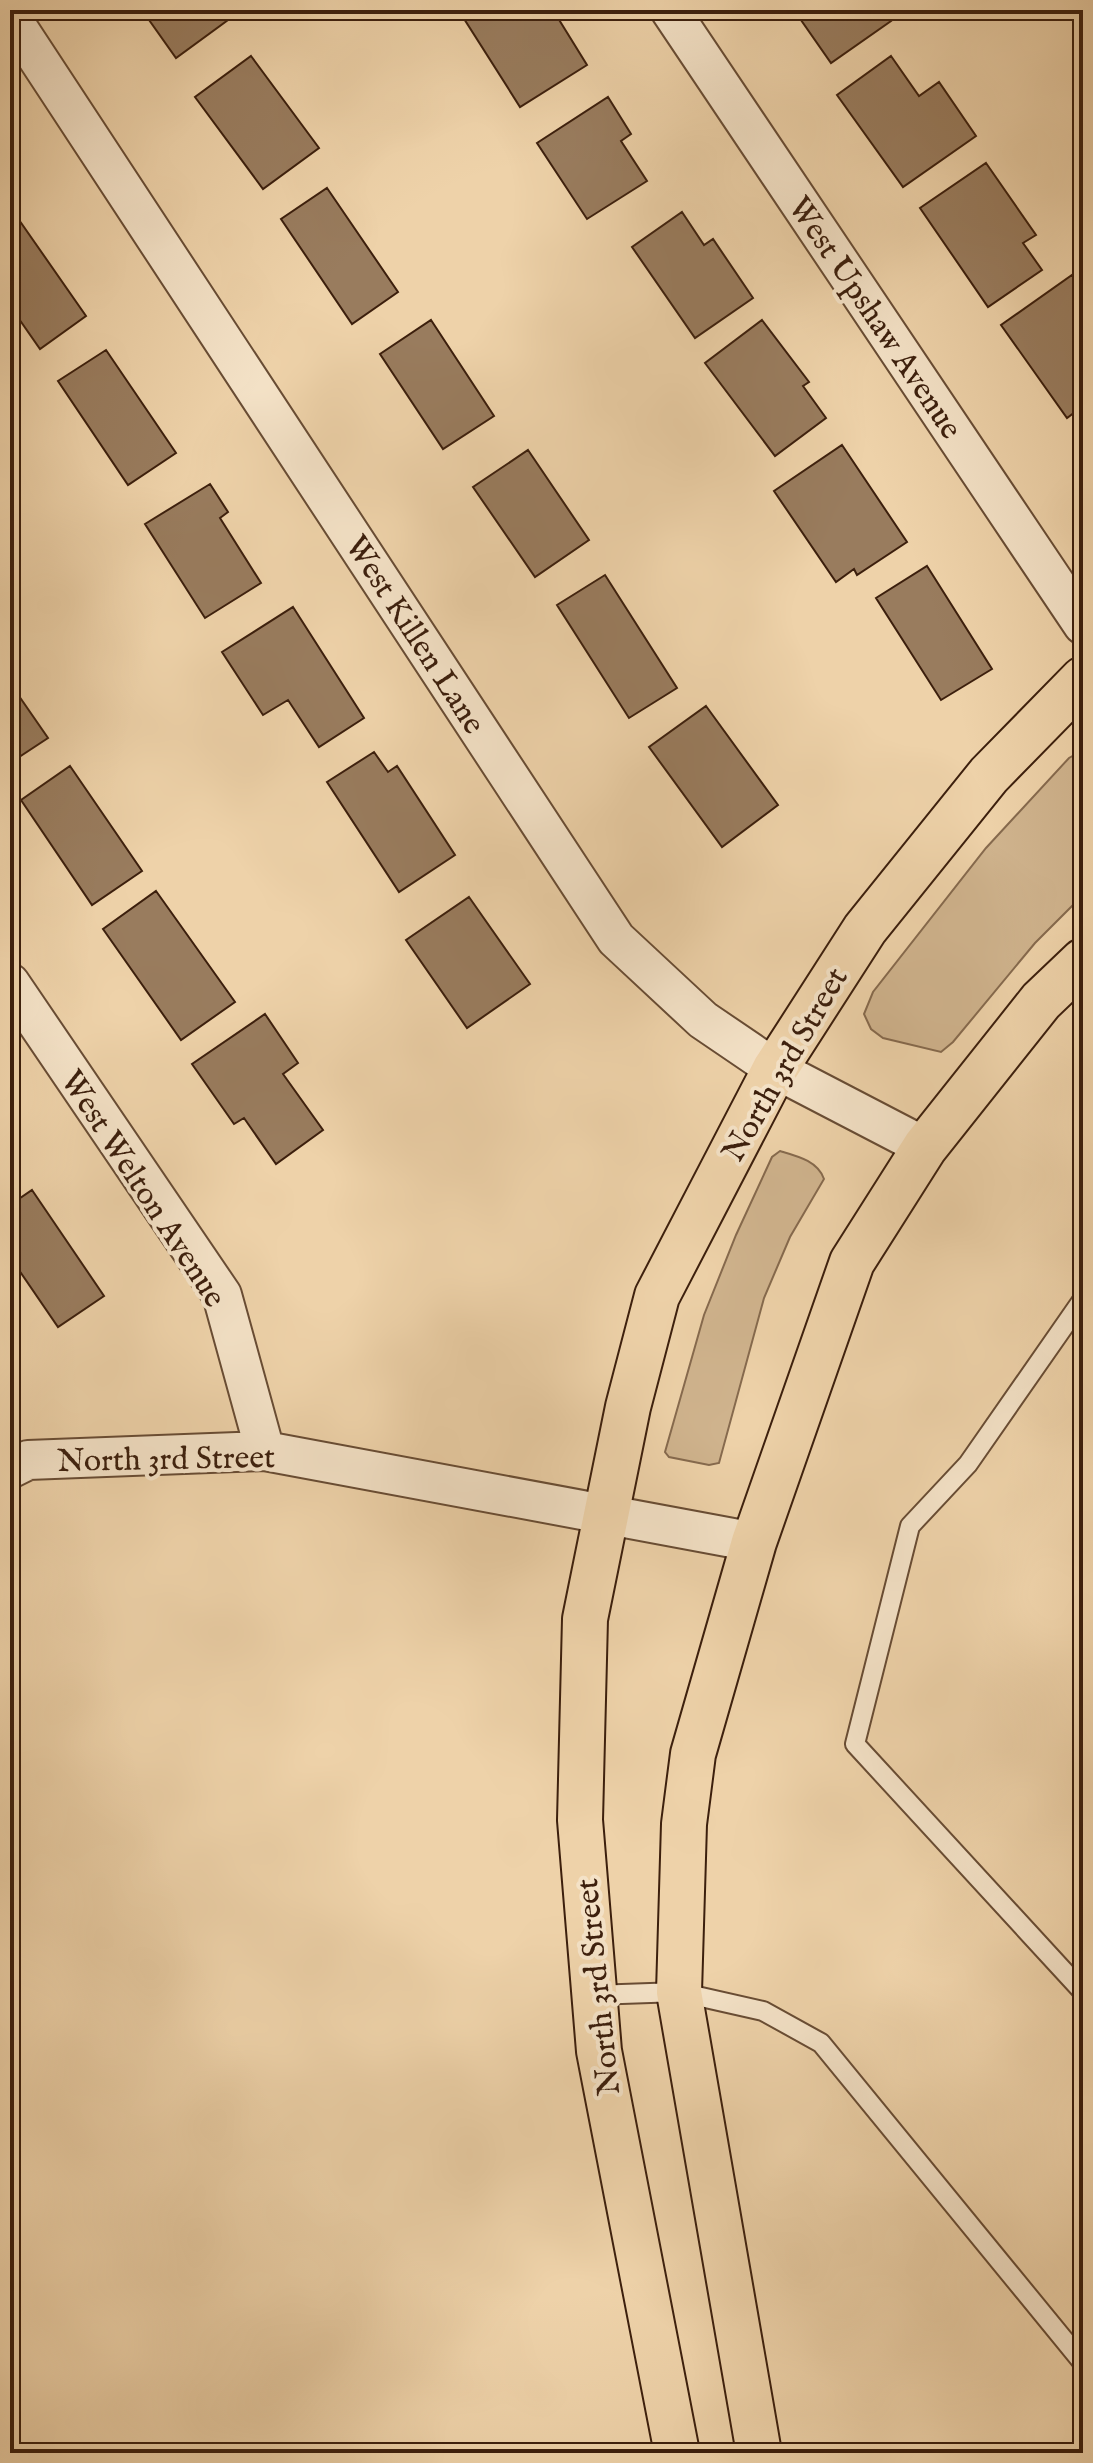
<svg xmlns="http://www.w3.org/2000/svg" width="1093" height="2463" viewBox="0 0 1093 2463" font-family="'IM FELL English',serif">
	<rect width="100%" height="100%" fill="#eed2a9"/>
	<filter id="stains"><feTurbulence type="fractalNoise" baseFrequency=".0025" numOctaves="4"/><feColorMatrix values="0 0 0 0 .2 0 0 0 0 .09 0 0 0 0 .02 0 0 0 .5 -.17"/></filter>
	<radialGradient id="worn" r=".72"><stop offset=".6" stop-color="#630" stop-opacity="0"/><stop offset="1" stop-color="#630" stop-opacity=".3"/></radialGradient>
	<path fill="#d0b48e" stroke="#866a4e" stroke-width="2" d="M 1078,753 L 1083,754 L 1083,895 L 1035,943 L 953,1042 L 941,1052 L 883,1038 L 871,1029 L 864,1014 L 873,992 L 986,848 L 1069,758 Z
		M 780,1151 C 797,1156 818,1161 824,1179 L 790,1237 L 764,1298 L 719,1463 L 709,1465 L 669,1457 L 665,1452 L 704,1315 L 736,1235 L 772,1157 Z"/>
	<path fill="#997c5e" stroke="#3c1f0d" stroke-width="2" d="M 142,10 L 221,10 L 228,20 L 176,58 Z
		M 468,10 L 553,10 L 587,65 L 520,107 L 461,14 Z
		M 794,10 L 883,10 L 891,21 L 831,63 Z
		M 251,56 L 319,148 L 263,189 L 195,97 Z
		M 891,56 L 919,96 L 939,82 L 976,136 L 903,187 L 837,95 Z
		M 608,97 L 631,134 L 621,141 L 647,181 L 587,219 L 537,143 Z
		M 986,163 L 1036,235 L 1023,243 L 1042,270 L 988,307 L 920,208 Z
		M 327,188 L 398,292 L 352,324 L 281,219 Z
		M 682,212 L 704,245 L 713,239 L 753,298 L 695,338 L 632,247 Z
		M 17,217 L 86,316 L 40,349 L 10,306 L 10,222 Z
		M 1072,275 L 1083,292 L 1083,406 L 1067,418 L 1001,325 Z
		M 431,320 L 494,416 L 443,449 L 380,354 Z
		M 762,320 L 809,382 L 803,386 L 826,418 L 775,456 L 705,363 Z
		M 106,350 L 176,453 L 128,485 L 58,381 Z
		M 842,445 L 907,542 L 857,575 L 854,569 L 836,582 L 774,491 Z
		M 528,450 L 589,540 L 535,577 L 473,487 Z
		M 210,484 L 228,512 L 220,518 L 261,583 L 205,618 L 145,524 Z
		M 927,566 L 992,669 L 941,700 L 876,598 Z
		M 605,575 L 677,688 L 629,718 L 557,605 Z
		M 293,607 L 364,718 L 319,747 L 288,700 L 263,715 L 222,652 Z
		M 10,683 L 48,738 L 10,763 Z
		M 706,706 L 778,805 L 722,847 L 649,747 Z
		M 374,752 L 388,772 L 397,766 L 455,855 L 399,892 L 327,782 Z
		M 70,766 L 142,871 L 92,905 L 21,800 Z
		M 156,891 L 235,1002 L 181,1040 L 103,929 Z
		M 469,897 L 530,984 L 467,1028 L 406,940 Z
		M 265,1014 L 298,1063 L 283,1074 L 323,1130 L 276,1164 L 244,1118 L 234,1124 L 192,1064 Z
		M 32,1190 L 104,1296 L 58,1327 L 10,1257 L 10,1205 Z"/>
	<g fill="none" stroke-linecap="round" stroke-linejoin="round">
		<defs>
			<path id="lane" d="M 1083,1299 L 968,1464 L 910,1526 L 855,1744 L 1083,1992
				M 593,1995 L 679,1992 L 763,2011 L 821,2043 L 1083,2363"/>
			<path id="street" d="M 670,10 L 1083,625
				M 10,16 L 616,939 L 703,1020 L 775,1069 L 925,1147
				M 10,983 L 222,1295 L 265,1451
				M 10,1469 L 28,1460 L 265,1451 L 754,1542"/>
			<path id="primary" d="M 677,2453 L 599,2051 L 580,1820 L 585,1619 L 628,1407 L 657,1296 L 775,1069 L 865,929 L 989,775 L 1083,679
				M 759,2453 L 679,1992 L 684,1824 L 693,1754 L 754,1542 L 852,1262 L 925,1147 L 1041,1001 L 1083,961"/>
		</defs>
		<use href="#lane" stroke="#684c34" stroke-width="22"/>
		<use href="#street" stroke="#684c34" stroke-width="42"/>
		<use href="#primary" stroke="#3c1f0d" stroke-width="48"/>
		<use href="#lane" stroke="#f4e2c7" stroke-width="18"/>
		<use href="#street" stroke="#f4e2c7" stroke-width="38"/>
		<use href="#primary" stroke="#eed2a9" stroke-width="44"/>
	</g>
	<g text-anchor="middle" stroke-width="8" stroke-linejoin="round" paint-order="stroke">
		<g font-size="32" fill="#3c1f0d" stroke="#f4e2c7">
			<text transform="translate(876 317) rotate(56)" y="11">West Upshaw Avenue</text>
			<text transform="translate(416 634) rotate(57)" y="11">West Killen Lane</text>
			<text transform="translate(784 1064) rotate(-60)" y="11">North 3rd Street</text>
			<text transform="translate(144 1188) rotate(57)" y="11">West Welton Avenue</text>
			<text transform="translate(166 1458) rotate(-1)" y="11">North 3rd Street</text>
			<text transform="translate(597 1987) rotate(-96)" y="11">North 3rd Street</text>
		</g>
	</g>
	<rect width="1093" height="2463" fill="none" stroke="#eed2a9" stroke-width="40"/>
	<rect x="12" y="12" width="1069" height="2439" fill="none" stroke="#3c1f0d" stroke-width="4"/>
	<rect x="20" y="20" width="1053" height="2423" fill="none" stroke="#3c1f0d" stroke-width="2"/>
	<rect width="100%" height="100%" filter="url(#stains)"/>
	<rect width="100%" height="100%" fill="url(#worn)"/>
</svg>
